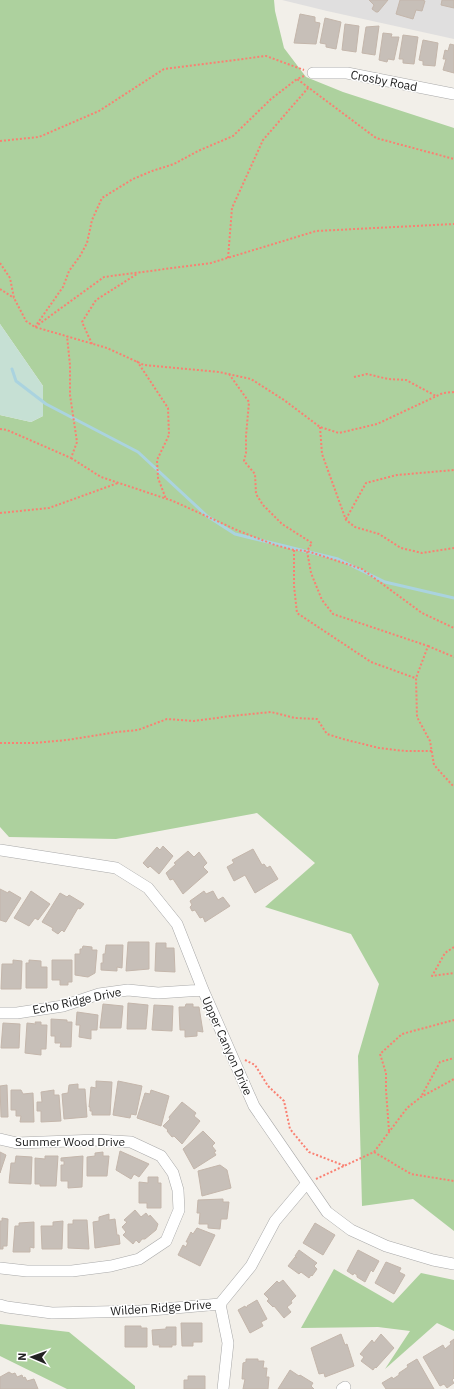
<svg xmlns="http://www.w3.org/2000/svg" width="454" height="1389" viewBox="0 0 454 1389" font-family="'IBM Plex Sans',sans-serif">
	<rect width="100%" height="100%" fill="#f2efe9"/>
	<path fill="#e0dfdf" d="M 282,0 L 454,0 L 454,39 L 327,11 Z"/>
	<path fill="#add19e" d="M 0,0 L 274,0 L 275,11 L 284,48 L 306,77 L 343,92 L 454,128 L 454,1231 L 413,1199 L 362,1206 L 358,1056 L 379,984 L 351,934 L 265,907 L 315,863 L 257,813 L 116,839 L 9,837 L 0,827 L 0,415 L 31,422 L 43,416 L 43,386 L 0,324 Z
		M 334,1269 L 393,1303 L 421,1273 L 454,1280 L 454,1331 L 437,1323 L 385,1369 L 410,1331 L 378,1327 L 301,1328 Z
		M 0,1324 L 69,1332 L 135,1386 L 135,1389 L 67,1389 L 0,1356 Z"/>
	<path fill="#c6e0d4" d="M 0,324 L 43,386 L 43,416 L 31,422 L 0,415 Z"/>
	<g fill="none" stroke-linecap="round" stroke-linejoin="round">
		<path stroke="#aad3df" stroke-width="3" d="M 12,369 L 16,381 L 46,404 L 138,452 L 207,516 L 235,534 L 338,559 L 385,582 L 454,598"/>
	</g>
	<path fill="#c7bfb8" stroke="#c4b6ab" d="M 369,0 L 388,0 L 378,12 L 376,12 L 372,9 L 374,5 Z
		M 400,0 L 422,0 L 425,1 L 422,11 L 416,10 L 413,19 L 396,14 Z
		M 442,0 L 454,0 L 454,8 L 441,5 Z
		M 300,14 L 315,17 L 315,22 L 320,23 L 316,44 L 294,43 Z
		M 325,18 L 341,22 L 336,49 L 326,47 L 326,44 L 320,43 Z
		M 345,24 L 359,26 L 356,52 L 342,50 Z
		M 379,26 L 375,55 L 362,53 L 366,27 Z
		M 383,33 L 392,34 L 391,37 L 399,37 L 394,60 L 388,59 L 387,62 L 379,60 Z
		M 403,35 L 418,37 L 414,64 L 403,63 L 403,59 L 399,59 Z
		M 423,40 L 438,43 L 435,66 L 423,65 L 423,61 L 419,60 Z
		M 450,44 L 454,45 L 454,73 L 443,70 L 446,59 L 443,59 L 445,50 L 448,51 Z
		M 163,846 L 173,856 L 159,874 L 150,866 L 148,868 L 143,863 L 157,847 L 160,850 Z
		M 253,849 L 262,865 L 264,864 L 267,868 L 270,866 L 278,879 L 255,893 L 245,875 L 234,881 L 227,867 L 234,863 L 232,860 Z
		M 188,851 L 194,857 L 199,852 L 207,863 L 203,867 L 208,872 L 183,894 L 173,879 L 170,880 L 166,873 L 176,864 L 174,863 Z
		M 0,889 L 8,893 L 9,891 L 21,898 L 6,922 L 0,920 Z
		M 31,891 L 50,904 L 38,920 L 35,918 L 29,926 L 14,918 Z
		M 204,891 L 206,894 L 213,891 L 218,900 L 223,897 L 230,906 L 205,922 L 203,917 L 200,918 L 195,910 L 192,911 L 190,907 L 192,905 L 190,901 Z
		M 60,893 L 67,897 L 69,895 L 84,904 L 80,909 L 78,908 L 64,932 L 62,930 L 58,934 L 52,930 L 53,928 L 42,922 Z
		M 128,942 L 149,942 L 149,969 L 126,971 Z
		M 156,943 L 166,943 L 166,948 L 174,948 L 175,972 L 155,971 Z
		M 106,945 L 123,945 L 122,968 L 117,967 L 117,971 L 101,970 L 101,963 L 103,963 L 103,954 L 105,954 Z
		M 83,946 L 92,947 L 92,950 L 97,950 L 95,973 L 88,977 L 75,975 L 75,954 L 80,954 L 80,949 L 82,949 Z
		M 13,960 L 22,961 L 21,989 L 1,989 L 2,964 L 13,964 Z
		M 29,960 L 41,961 L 41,967 L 47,967 L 47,988 L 26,988 L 26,963 L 29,963 Z
		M 52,960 L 72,960 L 72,982 L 68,982 L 68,985 L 60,985 L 60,980 L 52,980 Z
		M 128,1003 L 148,1005 L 146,1029 L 127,1029 Z
		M 103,1004 L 123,1006 L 121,1028 L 100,1028 Z
		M 186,1004 L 193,1004 L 193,1007 L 199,1007 L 203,1032 L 197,1031 L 197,1036 L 185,1037 L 185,1030 L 180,1030 L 179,1007 L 185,1007 Z
		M 154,1005 L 173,1006 L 172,1031 L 152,1030 Z
		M 77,1012 L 98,1015 L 97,1030 L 91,1030 L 91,1039 L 79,1037 L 80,1025 L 76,1025 Z
		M 51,1019 L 67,1020 L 67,1022 L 72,1022 L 71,1047 L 60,1047 L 61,1043 L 55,1043 L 55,1036 L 51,1036 Z
		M 35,1022 L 41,1022 L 41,1025 L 47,1025 L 46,1049 L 41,1049 L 41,1055 L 25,1053 L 27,1023 L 36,1024 Z
		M 3,1023 L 20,1024 L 19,1048 L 1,1048 Z
		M 96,1081 L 112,1082 L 110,1115 L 92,1115 L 92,1111 L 90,1111 L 90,1107 L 89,1107 L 91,1087 L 96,1088 Z
		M 118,1081 L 142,1086 L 136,1115 L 131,1114 L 130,1118 L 113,1115 Z
		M 78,1084 L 78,1089 L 85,1089 L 87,1117 L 64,1119 L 62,1094 L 68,1093 L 69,1085 Z
		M 7,1085 L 8,1117 L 1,1117 L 0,1086 Z
		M 11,1090 L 21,1090 L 23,1094 L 33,1093 L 34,1122 L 20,1122 L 21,1116 L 16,1116 L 16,1110 L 11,1110 Z
		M 54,1090 L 54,1095 L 59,1095 L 61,1121 L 41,1122 L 41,1111 L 37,1111 L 37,1102 L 42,1102 L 41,1092 Z
		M 151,1090 L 169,1096 L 161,1126 L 137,1118 L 145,1093 L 150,1094 Z
		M 182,1102 L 196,1113 L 194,1116 L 200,1121 L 182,1144 L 174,1136 L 172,1137 L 167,1131 L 168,1130 L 163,1126 L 170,1119 L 169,1117 Z
		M 203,1131 L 215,1143 L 212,1146 L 216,1151 L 214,1152 L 216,1155 L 194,1169 L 183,1149 Z
		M 120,1151 L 149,1164 L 139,1177 L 134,1174 L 131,1179 L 116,1170 Z
		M 0,1152 L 6,1155 L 0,1173 Z
		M 103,1152 L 103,1156 L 109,1156 L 107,1176 L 87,1176 L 87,1157 L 95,1156 L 95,1153 Z
		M 16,1156 L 32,1157 L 31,1184 L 9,1183 L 11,1163 L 15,1163 Z
		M 45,1156 L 58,1156 L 56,1186 L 40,1186 L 40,1184 L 35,1184 L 35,1158 L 45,1159 Z
		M 83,1156 L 82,1187 L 68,1188 L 68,1181 L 61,1181 L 61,1165 L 64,1165 L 64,1161 L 61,1161 L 61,1158 Z
		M 220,1165 L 227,1170 L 231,1188 L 202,1196 L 198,1171 Z
		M 148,1177 L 158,1177 L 158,1183 L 161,1183 L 161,1208 L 147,1208 L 147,1203 L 139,1203 L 139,1182 L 148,1183 Z
		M 223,1199 L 223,1202 L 229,1202 L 227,1219 L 221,1219 L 220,1229 L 208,1228 L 208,1224 L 199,1224 L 200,1213 L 197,1213 L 198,1200 Z
		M 135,1210 L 141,1217 L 146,1213 L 149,1217 L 150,1215 L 158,1224 L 156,1230 L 145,1239 L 142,1239 L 139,1243 L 136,1240 L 133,1244 L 123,1235 L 126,1232 L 122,1227 L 127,1222 L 124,1220 Z
		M 109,1214 L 109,1220 L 115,1219 L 117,1235 L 119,1235 L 120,1244 L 95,1248 L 93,1222 L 99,1221 L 99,1217 Z
		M 2,1218 L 8,1219 L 7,1246 L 3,1246 L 3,1249 L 0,1249 L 0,1221 L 2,1221 Z
		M 73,1220 L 87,1220 L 89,1249 L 68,1248 L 68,1224 L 73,1224 Z
		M 63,1221 L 62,1249 L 42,1249 L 41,1226 L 53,1226 L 53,1222 Z
		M 34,1222 L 34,1248 L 30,1247 L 30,1252 L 13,1252 L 15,1226 L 19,1226 L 19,1223 Z
		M 315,1223 L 335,1235 L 323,1255 L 303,1243 Z
		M 197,1228 L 215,1235 L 200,1266 L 178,1255 L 183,1245 L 186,1247 L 188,1242 L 186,1242 L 191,1232 L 193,1234 Z
		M 299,1250 L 317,1263 L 314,1266 L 317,1269 L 312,1276 L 311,1275 L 309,1278 L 301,1272 L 299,1274 L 288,1266 L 295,1257 L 297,1258 L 295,1256 Z
		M 358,1250 L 379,1261 L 373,1272 L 371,1270 L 365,1282 L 357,1277 L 357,1275 L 354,1273 L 353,1275 L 347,1271 Z
		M 386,1262 L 401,1268 L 399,1272 L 405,1275 L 394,1294 L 375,1283 Z
		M 283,1280 L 296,1296 L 291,1301 L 292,1303 L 287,1307 L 291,1312 L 284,1318 L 274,1306 L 273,1307 L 267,1301 L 269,1299 L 264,1294 L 277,1281 L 279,1283 Z
		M 257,1300 L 267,1319 L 261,1322 L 263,1326 L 250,1333 L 238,1310 L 245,1306 L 246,1308 L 247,1307 L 247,1306 Z
		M 181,1323 L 202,1323 L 202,1342 L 193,1342 L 193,1346 L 182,1346 Z
		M 125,1326 L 141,1326 L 141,1328 L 147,1328 L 147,1347 L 125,1347 Z
		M 166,1327 L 176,1327 L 176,1345 L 172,1345 L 172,1347 L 159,1347 L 160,1345 L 153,1345 L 152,1330 L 166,1329 Z
		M 341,1334 L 345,1345 L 347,1344 L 354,1366 L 325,1377 L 324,1373 L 319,1374 L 311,1348 Z
		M 381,1334 L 394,1348 L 376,1368 L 375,1367 L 373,1370 L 361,1361 L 364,1357 L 360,1354 L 372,1340 L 374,1343 Z
		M 454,1339 L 454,1378 L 452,1380 L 454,1383 L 447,1388 L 444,1384 L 440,1386 L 423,1357 L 443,1345 L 445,1349 L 451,1344 L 450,1342 Z
		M 246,1359 L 258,1359 L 258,1361 L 264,1361 L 263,1368 L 267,1368 L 266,1377 L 269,1377 L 268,1389 L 243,1389 L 245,1379 L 242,1379 L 243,1363 L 246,1362 Z
		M 417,1359 L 434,1389 L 386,1389 L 382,1383 L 392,1377 L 393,1379 L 399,1375 L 399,1373 L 408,1367 L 407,1365 Z
		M 290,1370 L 299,1376 L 300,1375 L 313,1383 L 311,1386 L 314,1389 L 278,1389 Z
		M 9,1372 L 12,1374 L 15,1373 L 17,1377 L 22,1375 L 23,1378 L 25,1377 L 27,1381 L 34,1379 L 38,1389 L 0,1389 L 0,1377 Z
		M 188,1376 L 205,1376 L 205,1389 L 184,1389 L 184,1380 L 188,1380 Z"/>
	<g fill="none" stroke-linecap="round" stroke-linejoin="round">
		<defs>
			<path id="minor" d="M 313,73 L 347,73 L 454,94
				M 0,850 L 116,868 L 148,888 L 177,924 L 203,990 L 254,1106 L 327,1212 L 351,1230 L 386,1246 L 433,1260 L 454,1264
				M 0,1013 L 17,1013 L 63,1006 L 99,994 L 128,990 L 158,993 L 203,990
				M 0,1139 L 17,1143 L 97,1140 L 131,1142 L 161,1156 L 173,1173 L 178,1190 L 179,1210 L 166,1241 L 139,1259 L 111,1266 L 72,1271 L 27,1271 L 0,1268
				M 220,1304 L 228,1343 L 223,1389
				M 0,1305 L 7,1307 L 52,1313 L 140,1311 L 220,1304 L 251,1266 L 275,1221 L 307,1183
				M 342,1389 L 345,1387"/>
		</defs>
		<use href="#minor" stroke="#a9a9a9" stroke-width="12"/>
		<path stroke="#fa8072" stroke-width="2" stroke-dasharray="2 2" stroke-linecap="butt" d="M 304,76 L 297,79 L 376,138 L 454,159
			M 0,141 L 39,137 L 99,111 L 164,69 L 266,56 L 304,70
			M 228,258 L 232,208 L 263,140 L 308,88
			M 0,263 L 10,278 L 14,298 L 26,321 L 35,327 L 107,348 L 144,365 L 219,372 L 251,379 L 284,400 L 320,427 L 339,433 L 377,424 L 443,393 L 454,392
			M 0,289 L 14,298
			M 37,324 L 63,287 L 69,271 L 80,256 L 87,243 L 92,220 L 102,198 L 133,179 L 152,171 L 174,164 L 198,151 L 233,136 L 271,99 L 297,79
			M 35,327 L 104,277 L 211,263 L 316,231 L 454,224
			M 92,344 L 82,322 L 96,300 L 137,274
			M 137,361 L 168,408 L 169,435 L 157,460 L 158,478 L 166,499
			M 229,374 L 249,402 L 246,436 L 246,453 L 244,461 L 255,474 L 256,494 L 263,505 L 282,524 L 312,543 L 307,551 L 311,573 L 322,600 L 333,614 L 428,646 L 416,678 L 417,717 L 430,741 L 434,765 L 454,787
			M 354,377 L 367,374 L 388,379 L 406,380 L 436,396
			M 320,427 L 322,454 L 346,520 L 355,527 L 379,534 L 401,548 L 422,553 L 454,548
			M 0,429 L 7,430 L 71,458 L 77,442 L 70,395 L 70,365 L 67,336
			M 71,458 L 101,477 L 173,501 L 239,531 L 275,545 L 294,550 L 307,551 L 362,569 L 422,613 L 454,628
			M 0,513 L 49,508 L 118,483
			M 346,519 L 366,483 L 397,475 L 454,470
			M 294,550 L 294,586 L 297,613 L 371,662 L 415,678
			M 428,646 L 454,657
			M 0,743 L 34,743 L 67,740 L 117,732 L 138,730 L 167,719 L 194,721 L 231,716 L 271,712 L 295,718 L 317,719 L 327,734 L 343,739 L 379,748 L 405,751 L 432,751
			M 454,947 L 445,953 L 432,976 L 454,973
			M 245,1060 L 255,1065 L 268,1086 L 284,1101 L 290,1129 L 309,1152 L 345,1166
			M 422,1095 L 440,1062 L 454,1058
			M 389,1131 L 386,1090 L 386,1073 L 380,1054 L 402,1034 L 454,1020
			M 374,1152 L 411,1174 L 454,1181
			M 316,1179 L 374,1152 L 407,1108 L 421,1097 L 454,1079"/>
		<use href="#minor" stroke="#fff" stroke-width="11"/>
	</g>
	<g text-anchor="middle" stroke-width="3" stroke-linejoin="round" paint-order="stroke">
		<g font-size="12" fill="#222" stroke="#fff">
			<text transform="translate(384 81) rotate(11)" y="4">Crosby Road</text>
			<text transform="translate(77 1001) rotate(-12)" y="4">Echo Ridge Drive</text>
			<text transform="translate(227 1046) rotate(66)" y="4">Upper Canyon Drive</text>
			<text x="70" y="1146">Summer Wood Drive</text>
			<text transform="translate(161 1308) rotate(-4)" y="4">Wilden Ridge Drive</text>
		</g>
	</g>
	<g transform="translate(32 1357) rotate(272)" stroke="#ffffff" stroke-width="3" paint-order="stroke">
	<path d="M0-3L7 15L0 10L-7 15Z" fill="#222222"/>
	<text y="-6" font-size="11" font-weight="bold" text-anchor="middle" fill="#222222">N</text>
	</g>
</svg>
